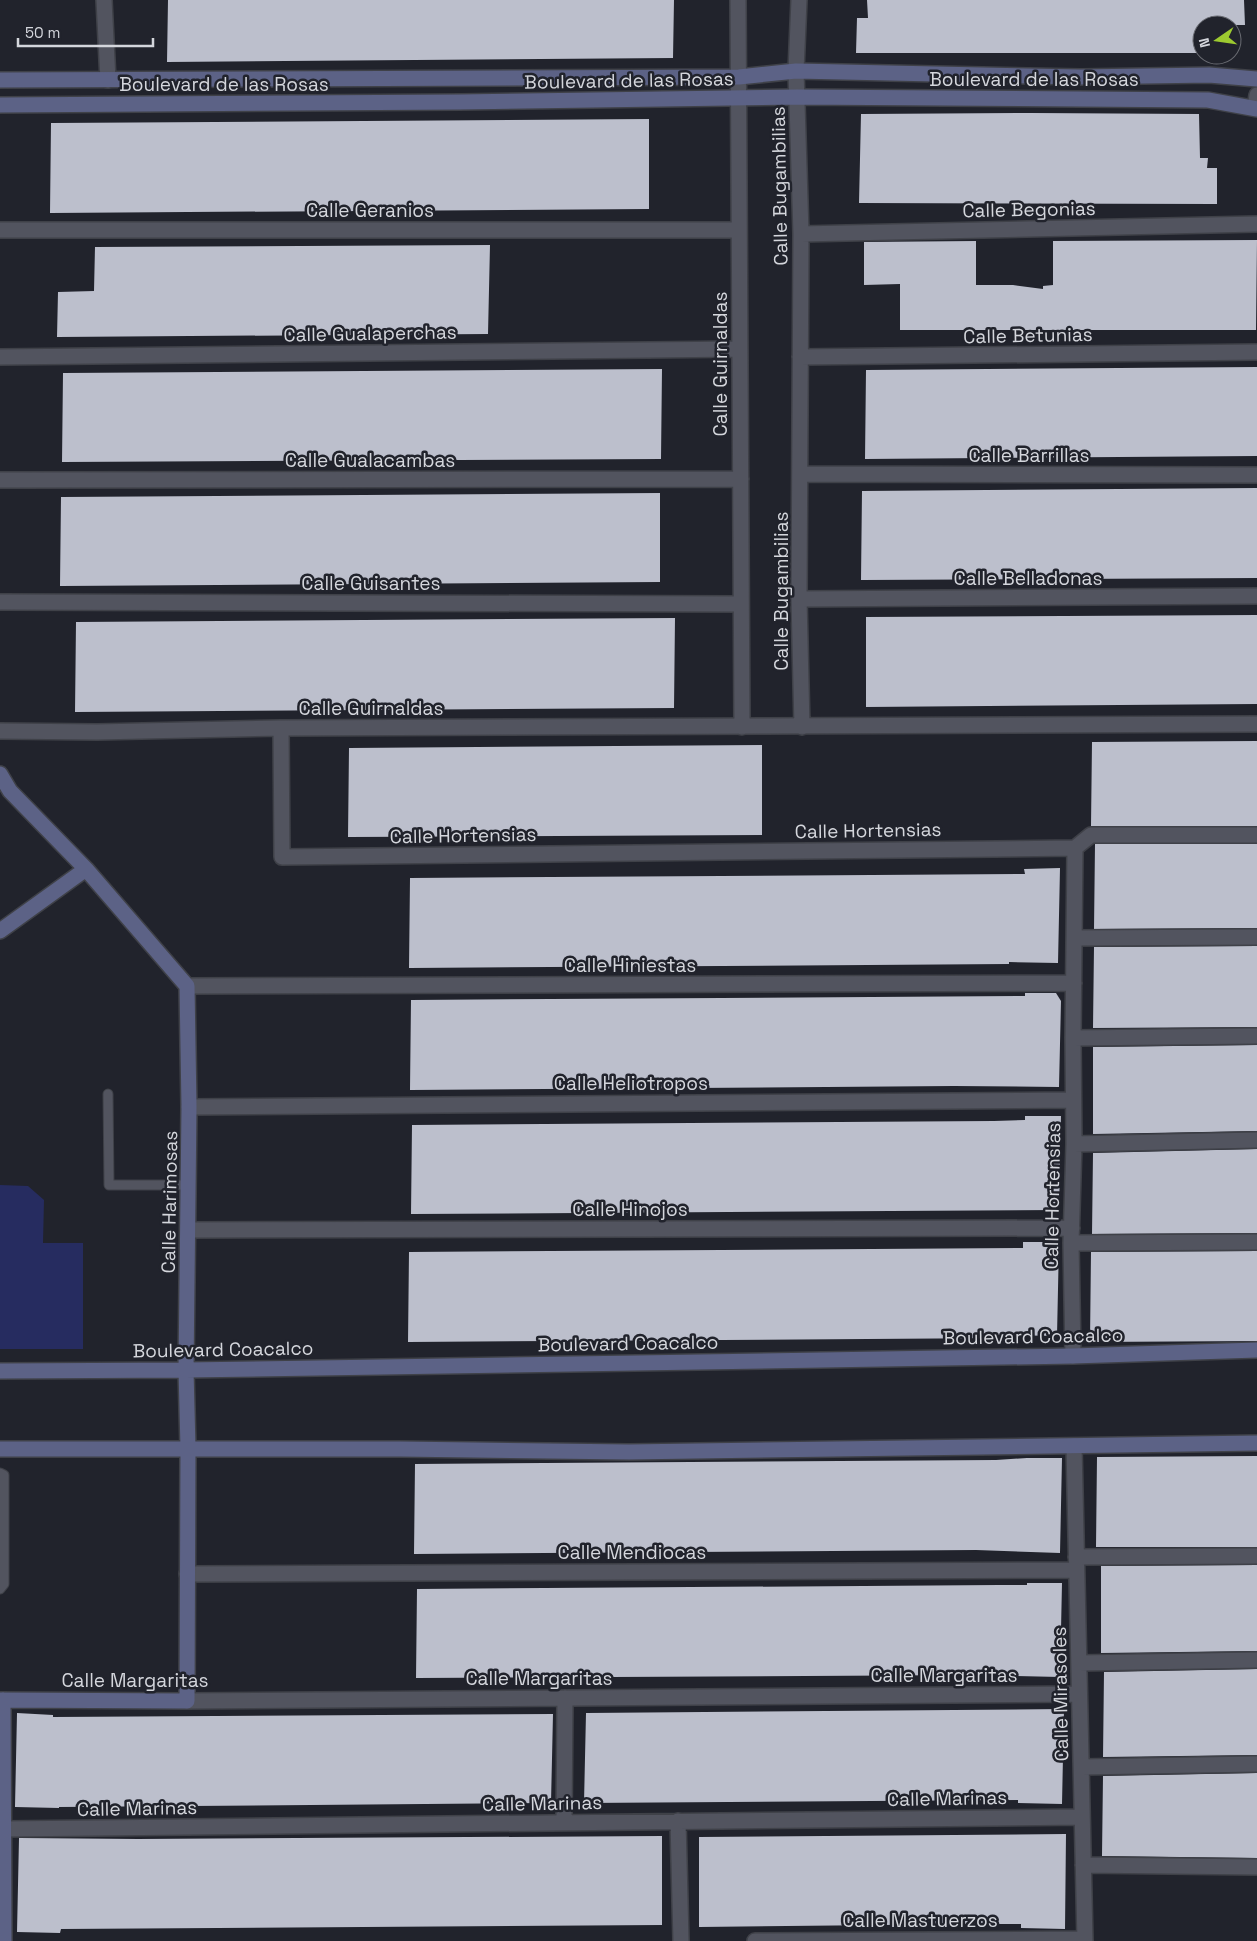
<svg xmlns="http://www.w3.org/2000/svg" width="1257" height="1941" viewBox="0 0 1257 1941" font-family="'Space Grotesk',sans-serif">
	<rect width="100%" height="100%" fill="#21232c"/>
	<path fill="#262c60" d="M 0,1185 L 28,1186 L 44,1200 L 43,1243 L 83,1243 L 83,1349 L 0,1349 Z"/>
	<path fill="#bcbfcc" d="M 168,0 L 674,0 L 673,58 L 167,62 Z
		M 867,0 L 1244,0 L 1245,25 L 1202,25 L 1202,53 L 856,53 L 857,18 L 868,18 Z
		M 1032,113 L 1199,114 L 1200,158 L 1208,158 L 1207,168 L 1217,168 L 1217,204 L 859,203 L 861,114 Z
		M 649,119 L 649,209 L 50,213 L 51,123 Z
		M 1257,240 L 1256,330 L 900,330 L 900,284 L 864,285 L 864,242 L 976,241 L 976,285 L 1013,285 L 1043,289 L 1043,286 L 1053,285 L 1053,241 Z
		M 490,245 L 488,334 L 57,337 L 58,292 L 94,291 L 95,247 Z
		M 1257,367 L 1257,456 L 865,459 L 866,370 Z
		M 662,369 L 661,459 L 62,462 L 63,373 Z
		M 1257,488 L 1257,578 L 861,580 L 862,491 Z
		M 660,493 L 660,582 L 60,586 L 61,497 Z
		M 1257,615 L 1257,704 L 866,707 L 866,617 Z
		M 675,618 L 674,708 L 75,712 L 76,622 Z
		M 1257,741 L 1257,826 L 1091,826 L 1092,742 Z
		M 762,745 L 762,835 L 348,837 L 349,748 Z
		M 1095,844 L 1257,844 L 1257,928 L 1094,929 Z
		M 1060,868 L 1058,963 L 1009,962 L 1009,964 L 409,968 L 410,878 L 1025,874 L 1024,869 Z
		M 1257,946 L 1257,1027 L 1093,1028 L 1094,947 Z
		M 1025,993 L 1056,993 L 1061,1001 L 1059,1087 L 954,1086 L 410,1090 L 411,1000 L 1025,996 Z
		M 1257,1045 L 1257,1131 L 1093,1134 L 1093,1047 Z
		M 1025,1116 L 1061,1116 L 1059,1210 L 411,1214 L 412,1125 L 994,1121 L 1025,1120 Z
		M 1257,1149 L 1257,1233 L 1092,1234 L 1093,1153 Z
		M 1023,1242 L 1059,1242 L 1057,1336 L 1008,1335 L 1008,1338 L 408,1342 L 409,1252 L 1023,1248 Z
		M 1257,1251 L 1257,1341 L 1090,1342 L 1091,1252 Z
		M 1257,1456 L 1257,1547 L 1096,1547 L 1097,1457 Z
		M 1027,1458 L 1062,1458 L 1060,1553 L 976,1550 L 414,1554 L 415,1464 L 996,1460 Z
		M 1257,1565 L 1257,1651 L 1101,1653 L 1101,1566 Z
		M 1027,1583 L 1062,1583 L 1060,1677 L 978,1675 L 416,1678 L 417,1589 L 999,1585 L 1027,1585 Z
		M 1257,1669 L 1257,1755 L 1103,1757 L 1104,1672 Z
		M 1064,1709 L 1062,1804 L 1018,1803 L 1018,1800 L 584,1803 L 586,1713 Z
		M 17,1713 L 53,1715 L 53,1717 L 553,1714 L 551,1803 L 59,1807 L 59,1808 L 15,1807 Z
		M 1257,1773 L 1257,1858 L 1102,1856 L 1103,1776 Z
		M 1066,1834 L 1065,1929 L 1021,1928 L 1021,1924 L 981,1924 L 699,1927 L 699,1837 Z
		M 662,1836 L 662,1925 L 61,1929 L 60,1933 L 17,1932 L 19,1838 L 138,1839 Z"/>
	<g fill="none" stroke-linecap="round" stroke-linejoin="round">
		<defs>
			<path id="lane" d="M 108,1094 L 109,1185 L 189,1185
				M 0,1473 L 4,1475 L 4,1584 L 0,1589"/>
			<path id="street" d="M 104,0 L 108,80
				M 738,0 L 742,727
				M 799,0 L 796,71 L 801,234 L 799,599 L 802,727
				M 1255,108 L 1257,95
				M 0,230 L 739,230
				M 801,234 L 1257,224
				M 0,357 L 740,349
				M 800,357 L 1257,352
				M 801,474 L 1257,475
				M 0,480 L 741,479
				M 799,599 L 1257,596
				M 0,602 L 741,604
				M 281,728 L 282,857 L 1075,848
				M 0,731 L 97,732 L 281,728 L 1257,724
				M 1075,848 L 1091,835 L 1257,835
				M 1074,938 L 1257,937
				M 187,986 L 1074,983
				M 1073,1038 L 1257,1036
				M 189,1107 L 1073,1100
				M 1074,1144 L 1257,1140
				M 189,1230 L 1072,1228
				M 1071,1243 L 1257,1242
				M 1073,1356 L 1071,1243 L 1074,1144 L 1073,1038 L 1075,848
				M 1074,1446 L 1085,1941
				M 1076,1557 L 1257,1556
				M 187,1574 L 1076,1570
				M 1079,1663 L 1257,1660
				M 187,1701 L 1079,1694
				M 1082,1767 L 1257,1764
				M 678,1821 L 681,1941
				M 564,1823 L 565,1698
				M 4,1829 L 1082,1817
				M 1083,1865 L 1257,1867
				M 755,1941 L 1085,1939"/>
			<path id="secondary" d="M 0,80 L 739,77 L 796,71 L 1081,77 L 1209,75 L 1257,79
				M 0,105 L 460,102 L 797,97 L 1208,100 L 1257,109
				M 0,774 L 10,791 L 86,869 L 187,986 L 189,1107 L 186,1370 L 188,1448 L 187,1701 L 0,1700
				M 0,931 L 86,869
				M 0,1371 L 186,1370 L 1073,1356 L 1257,1350
				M 0,1449 L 400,1449 L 629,1452 L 1257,1443
				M 3,1700 L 4,1941"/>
		</defs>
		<use href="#lane" stroke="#3f4148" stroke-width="11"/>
		<use href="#street" stroke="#3f4148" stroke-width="18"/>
		<use href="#secondary" stroke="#3f4148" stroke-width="18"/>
		<use href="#lane" stroke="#52545f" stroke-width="9"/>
		<use href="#street" stroke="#52545f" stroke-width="15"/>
		<use href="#secondary" stroke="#5c6286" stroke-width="15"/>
	</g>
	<g text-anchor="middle" stroke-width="5" stroke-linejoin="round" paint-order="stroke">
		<g font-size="19" fill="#d4d6dc" stroke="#21232c">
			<text x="1034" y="86">Boulevard de las Rosas</text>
			<text transform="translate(629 80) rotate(-1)" y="7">Boulevard de las Rosas</text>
			<text x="224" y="91">Boulevard de las Rosas</text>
			<text transform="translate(779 186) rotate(-91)" y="7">Calle Bugambilias</text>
			<text transform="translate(1029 209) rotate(-1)" y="7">Calle Begonias</text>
			<text x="370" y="217">Calle Geranios</text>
			<text transform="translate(370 333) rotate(-1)" y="7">Calle Gualaperchas</text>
			<text transform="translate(1028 335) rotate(-1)" y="7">Calle Betunias</text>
			<text transform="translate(720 364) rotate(-90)" y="7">Calle Guirnaldas</text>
			<text x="1029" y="462">Calle Barrillas</text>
			<text x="370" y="467">Calle Gualacambas</text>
			<text x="1028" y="585">Calle Belladonas</text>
			<text x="371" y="590">Calle Guisantes</text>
			<text transform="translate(781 591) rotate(-90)" y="7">Calle Bugambilias</text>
			<text x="371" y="715">Calle Guirnaldas</text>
			<text transform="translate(868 830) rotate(-1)" y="7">Calle Hortensias</text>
			<text transform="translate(463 835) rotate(-1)" y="7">Calle Hortensias</text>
			<text x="630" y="972">Calle Hiniestas</text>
			<text x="631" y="1090">Calle Heliotropos</text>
			<text transform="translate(1052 1196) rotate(-89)" y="7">Calle Hortensias</text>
			<text transform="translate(169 1202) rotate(-89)" y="7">Calle Harimosas</text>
			<text x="630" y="1216">Calle Hinojos</text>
			<text transform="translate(1033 1336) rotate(-1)" y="7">Boulevard Coacalco</text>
			<text transform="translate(628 1343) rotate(-1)" y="7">Boulevard Coacalco</text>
			<text transform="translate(223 1349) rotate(-1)" y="7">Boulevard Coacalco</text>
			<text x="632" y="1559">Calle Mendiocas</text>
			<text x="944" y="1682">Calle Margaritas</text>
			<text x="539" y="1685">Calle Margaritas</text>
			<text x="135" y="1687">Calle Margaritas</text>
			<text transform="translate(1060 1694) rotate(-91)" y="7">Calle Mirasoles</text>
			<text transform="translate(947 1798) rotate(-1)" y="7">Calle Marinas</text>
			<text transform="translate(542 1803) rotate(-1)" y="7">Calle Marinas</text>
			<text transform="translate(137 1808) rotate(-1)" y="7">Calle Marinas</text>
			<text x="920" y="1927">Calle Mastuerzos</text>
		</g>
	</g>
	<g transform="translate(1217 40) rotate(257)"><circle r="24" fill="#21232c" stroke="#696b72"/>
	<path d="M0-4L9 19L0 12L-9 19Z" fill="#9dca30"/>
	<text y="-8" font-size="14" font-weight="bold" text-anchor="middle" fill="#d4d6dc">N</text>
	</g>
	<path d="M18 38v8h135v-8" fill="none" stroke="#d4d6dc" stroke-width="2.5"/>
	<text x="25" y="38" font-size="15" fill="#d4d6dc" stroke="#21232c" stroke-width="4" paint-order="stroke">50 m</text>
</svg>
